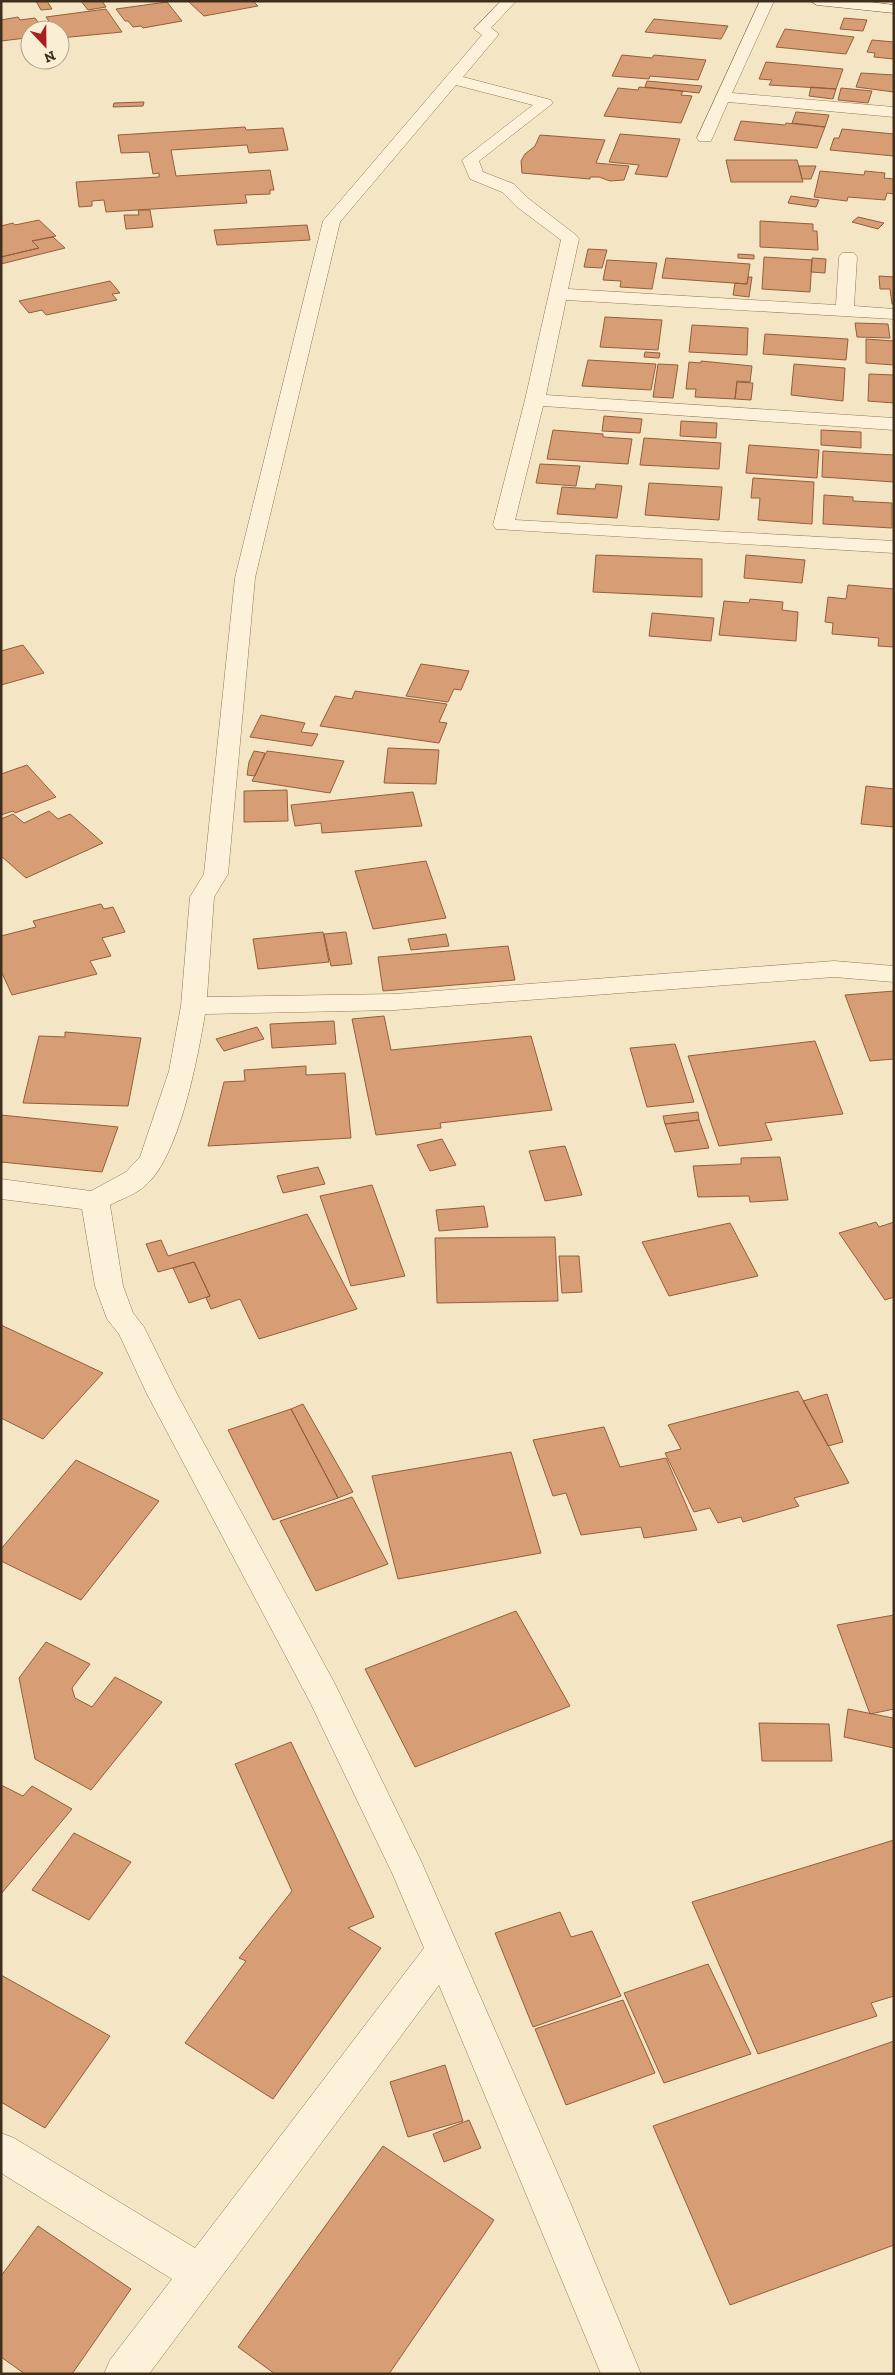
<svg xmlns="http://www.w3.org/2000/svg" width="895" height="2375" viewBox="0 0 895 2375" font-family="'Zilla Slab',serif">
	<rect width="100%" height="100%" fill="#f4e6c4"/>
	<path fill="#d79e75" stroke="#945e3a" d="M 36,1 L 47,1 L 52,9 L 41,10 Z
		M 81,1 L 102,1 L 106,7 L 88,10 Z
		M 188,1 L 253,1 L 258,6 L 204,16 Z
		M 167,2 L 182,21 L 143,28 L 141,26 L 133,27 L 128,21 L 125,21 L 116,9 Z
		M 106,9 L 122,32 L 60,38 L 60,30 L 55,30 L 46,17 Z
		M 18,17 L 20,20 L 35,18 L 44,30 L 30,30 L 30,42 L 26,38 L 1,41 L 1,20 Z
		M 844,18 L 867,20 L 863,31 L 840,29 Z
		M 654,19 L 728,26 L 721,39 L 645,32 Z
		M 785,29 L 854,37 L 846,54 L 776,47 Z
		M 872,40 L 894,42 L 894,59 L 874,57 L 875,53 L 867,52 Z
		M 622,55 L 652,58 L 654,55 L 706,60 L 698,80 L 650,76 L 649,79 L 612,76 Z
		M 766,62 L 843,69 L 836,89 L 769,85 L 772,80 L 759,79 Z
		M 861,73 L 894,75 L 894,92 L 856,87 Z
		M 647,81 L 702,86 L 699,93 L 645,87 Z
		M 639,87 L 683,91 L 681,95 L 692,96 L 681,123 L 604,116 L 618,88 L 638,90 Z
		M 811,87 L 836,89 L 833,99 L 809,96 Z
		M 841,88 L 872,91 L 868,103 L 838,100 Z
		M 144,102 L 143,106 L 113,107 L 114,103 Z
		M 796,112 L 829,115 L 825,127 L 792,123 Z
		M 741,121 L 785,125 L 786,123 L 825,127 L 817,148 L 734,140 Z
		M 245,127 L 246,130 L 283,128 L 288,150 L 249,153 L 247,145 L 171,150 L 176,176 L 270,170 L 274,190 L 270,190 L 270,194 L 245,195 L 247,203 L 106,212 L 104,200 L 92,201 L 92,206 L 79,207 L 76,182 L 159,177 L 159,173 L 153,174 L 149,152 L 121,153 L 118,135 Z
		M 842,129 L 894,134 L 894,156 L 830,150 L 834,138 L 839,138 Z
		M 620,134 L 680,139 L 667,177 L 635,174 L 639,165 L 609,162 Z
		M 540,135 L 605,140 L 596,163 L 629,166 L 624,180 L 610,181 L 599,177 L 590,177 L 590,179 L 522,173 L 521,161 L 525,154 L 535,146 Z
		M 726,160 L 797,160 L 803,182 L 731,182 Z
		M 799,166 L 816,166 L 811,179 L 802,179 Z
		M 820,171 L 864,175 L 865,171 L 885,173 L 884,178 L 894,179 L 894,194 L 887,193 L 885,200 L 848,197 L 847,201 L 814,197 Z
		M 791,196 L 819,200 L 816,207 L 788,203 Z
		M 138,210 L 150,210 L 153,227 L 126,229 L 124,215 L 139,215 Z
		M 858,217 L 884,223 L 878,229 L 852,222 Z
		M 39,220 L 56,236 L 32,241 L 39,248 L 1,257 L 1,226 L 13,223 L 15,225 Z
		M 760,221 L 813,224 L 813,231 L 817,231 L 818,250 L 760,247 Z
		M 307,225 L 310,240 L 217,245 L 214,230 Z
		M 53,237 L 65,248 L 1,264 L 1,257 L 39,248 L 32,241 Z
		M 588,249 L 607,250 L 602,268 L 584,267 Z
		M 738,254 L 754,255 L 754,259 L 738,258 Z
		M 764,257 L 812,260 L 810,292 L 762,289 Z
		M 666,258 L 750,264 L 747,284 L 662,278 Z
		M 812,258 L 826,259 L 825,273 L 811,272 Z
		M 607,260 L 657,263 L 652,289 L 620,287 L 621,281 L 603,280 Z
		M 879,276 L 894,277 L 894,304 L 892,304 L 890,289 L 880,289 Z
		M 748,277 L 752,277 L 749,297 L 733,295 L 735,283 L 747,284 Z
		M 110,281 L 120,293 L 112,294 L 117,300 L 46,315 L 42,310 L 29,313 L 19,301 Z
		M 605,317 L 662,320 L 658,350 L 600,347 Z
		M 855,323 L 888,324 L 890,338 L 857,337 Z
		M 692,325 L 748,328 L 747,355 L 689,352 Z
		M 765,334 L 848,339 L 846,360 L 763,354 Z
		M 866,339 L 894,341 L 894,365 L 866,363 Z
		M 645,352 L 660,353 L 659,358 L 644,357 Z
		M 588,360 L 656,364 L 651,390 L 582,386 Z
		M 701,361 L 752,366 L 750,382 L 737,381 L 735,399 L 695,397 L 696,389 L 686,389 L 689,362 L 701,363 Z
		M 658,364 L 678,365 L 673,398 L 653,397 Z
		M 794,364 L 845,368 L 843,401 L 791,395 Z
		M 869,374 L 894,375 L 894,403 L 868,401 Z
		M 737,382 L 753,383 L 751,400 L 735,399 Z
		M 604,416 L 642,419 L 640,433 L 602,431 Z
		M 681,421 L 717,423 L 716,438 L 680,436 Z
		M 553,430 L 603,434 L 603,437 L 632,439 L 628,464 L 547,459 Z
		M 821,430 L 861,432 L 861,448 L 821,445 Z
		M 644,438 L 721,443 L 719,469 L 640,465 Z
		M 749,445 L 819,450 L 817,478 L 746,473 Z
		M 823,451 L 894,455 L 894,482 L 822,477 Z
		M 540,464 L 580,466 L 576,486 L 536,483 Z
		M 753,478 L 814,482 L 812,524 L 758,520 L 760,498 L 751,498 Z
		M 649,483 L 722,487 L 719,520 L 645,515 Z
		M 596,484 L 622,486 L 617,518 L 557,514 L 562,487 L 595,489 Z
		M 824,495 L 853,497 L 853,501 L 892,503 L 892,528 L 823,524 Z
		M 596,555 L 702,559 L 702,597 L 593,592 Z
		M 746,555 L 805,560 L 802,583 L 744,578 Z
		M 848,585 L 894,589 L 894,647 L 878,646 L 879,638 L 832,634 L 833,623 L 825,622 L 828,597 L 846,599 Z
		M 750,599 L 783,602 L 782,610 L 798,612 L 796,641 L 719,635 L 724,601 L 749,603 Z
		M 652,613 L 714,618 L 711,641 L 649,636 Z
		M 23,645 L 44,673 L 1,685 L 1,651 Z
		M 421,664 L 469,671 L 461,690 L 454,689 L 448,702 L 406,696 Z
		M 355,691 L 447,704 L 439,722 L 447,723 L 439,743 L 320,726 L 335,696 L 352,699 Z
		M 261,715 L 305,723 L 301,732 L 318,734 L 312,746 L 250,737 Z
		M 388,748 L 439,750 L 436,784 L 384,783 Z
		M 254,751 L 265,753 L 255,776 L 247,775 L 249,762 Z
		M 267,751 L 344,761 L 330,793 L 252,781 Z
		M 27,765 L 56,797 L 15,813 L 13,811 L 1,815 L 1,774 Z
		M 866,786 L 894,789 L 894,827 L 861,824 Z
		M 287,790 L 288,821 L 244,822 L 244,791 Z
		M 413,792 L 422,826 L 322,833 L 321,823 L 295,826 L 291,805 Z
		M 49,811 L 58,819 L 70,814 L 103,843 L 26,878 L 1,856 L 1,819 L 13,814 L 24,823 Z
		M 426,861 L 446,918 L 373,929 L 355,871 Z
		M 101,904 L 104,909 L 113,907 L 125,932 L 102,938 L 111,956 L 90,961 L 97,974 L 12,995 L 1,971 L 1,936 L 36,927 L 33,921 Z
		M 323,932 L 329,962 L 258,969 L 253,939 Z
		M 346,932 L 352,964 L 331,966 L 324,934 Z
		M 446,934 L 449,946 L 411,950 L 408,939 Z
		M 508,946 L 515,980 L 383,991 L 378,957 Z
		M 894,991 L 894,1059 L 870,1061 L 845,995 Z
		M 384,1016 L 391,1050 L 531,1036 L 552,1110 L 440,1123 L 441,1128 L 376,1135 L 352,1019 Z
		M 334,1021 L 336,1044 L 272,1048 L 270,1024 Z
		M 257,1027 L 264,1039 L 224,1051 L 216,1039 Z
		M 65,1032 L 141,1038 L 128,1106 L 23,1103 L 39,1036 L 65,1037 Z
		M 815,1041 L 843,1114 L 765,1123 L 772,1140 L 719,1146 L 688,1056 Z
		M 675,1044 L 694,1102 L 647,1107 L 630,1048 Z
		M 306,1066 L 306,1075 L 345,1073 L 351,1138 L 208,1146 L 224,1082 L 245,1081 L 244,1070 Z
		M 698,1112 L 699,1120 L 665,1124 L 663,1116 Z
		M 1,1115 L 118,1127 L 102,1172 L 1,1162 Z
		M 699,1120 L 709,1148 L 675,1152 L 665,1124 Z
		M 442,1139 L 456,1165 L 430,1171 L 417,1145 Z
		M 565,1146 L 582,1195 L 545,1201 L 529,1151 Z
		M 780,1157 L 788,1200 L 750,1202 L 749,1196 L 698,1197 L 693,1166 L 741,1164 L 741,1158 Z
		M 318,1167 L 325,1184 L 283,1193 L 277,1176 Z
		M 372,1185 L 405,1276 L 351,1286 L 320,1196 Z
		M 484,1206 L 488,1227 L 439,1231 L 436,1210 Z
		M 307,1214 L 357,1309 L 259,1339 L 240,1299 L 211,1309 L 206,1298 L 210,1296 L 194,1262 L 158,1272 L 146,1244 L 161,1240 L 168,1256 Z
		M 876,1222 L 879,1227 L 894,1222 L 894,1297 L 885,1300 L 839,1233 Z
		M 730,1223 L 758,1276 L 669,1296 L 642,1242 Z
		M 555,1237 L 558,1301 L 437,1303 L 435,1238 Z
		M 559,1256 L 579,1256 L 582,1292 L 562,1293 Z
		M 194,1262 L 210,1296 L 189,1303 L 173,1268 Z
		M 1,1325 L 103,1373 L 43,1439 L 1,1418 Z
		M 798,1391 L 849,1483 L 794,1498 L 799,1506 L 743,1522 L 741,1517 L 718,1523 L 710,1508 L 694,1512 L 665,1453 L 681,1449 L 668,1425 Z
		M 827,1394 L 843,1442 L 828,1446 L 803,1401 Z
		M 303,1404 L 353,1492 L 338,1498 L 291,1409 Z
		M 291,1409 L 338,1498 L 273,1520 L 228,1430 Z
		M 604,1427 L 620,1467 L 666,1458 L 697,1530 L 644,1538 L 641,1527 L 581,1535 L 566,1493 L 553,1496 L 533,1440 Z
		M 511,1452 L 541,1553 L 398,1579 L 372,1476 Z
		M 76,1460 L 159,1501 L 81,1600 L 1,1561 L 1,1549 Z
		M 352,1497 L 388,1564 L 316,1591 L 280,1521 Z
		M 516,1611 L 570,1706 L 415,1767 L 365,1669 Z
		M 894,1615 L 894,1709 L 870,1714 L 837,1625 Z
		M 46,1642 L 90,1664 L 72,1688 L 75,1698 L 92,1707 L 115,1677 L 162,1702 L 91,1790 L 35,1759 L 19,1678 Z
		M 848,1709 L 893,1718 L 894,1748 L 844,1737 Z
		M 759,1723 L 829,1724 L 832,1761 L 762,1761 Z
		M 291,1742 L 374,1917 L 348,1928 L 381,1948 L 273,2099 L 185,2043 L 246,1961 L 239,1958 L 292,1891 L 235,1764 Z
		M 1,1785 L 23,1796 L 32,1786 L 72,1809 L 1,1894 Z
		M 74,1833 L 131,1862 L 89,1920 L 32,1890 Z
		M 894,1840 L 894,1996 L 871,2003 L 877,2016 L 758,2054 L 692,1902 Z
		M 560,1912 L 571,1937 L 592,1931 L 621,1996 L 533,2027 L 495,1933 Z
		M 708,1964 L 751,2054 L 664,2083 L 624,1993 Z
		M 1,1975 L 110,2036 L 45,2128 L 1,2102 Z
		M 623,2000 L 655,2073 L 566,2105 L 535,2029 Z
		M 894,2041 L 894,2245 L 730,2305 L 653,2126 Z
		M 445,2065 L 463,2121 L 408,2137 L 390,2082 Z
		M 469,2120 L 481,2148 L 444,2162 L 433,2134 Z
		M 383,2146 L 494,2220 L 389,2374 L 275,2374 L 238,2347 Z
		M 38,2226 L 131,2289 L 72,2374 L 25,2374 L 1,2357 L 1,2276 Z"/>
	<g fill="none" stroke-linecap="round" stroke-linejoin="round">
		<defs>
			<path id="street" d="M 501,1 L 516,1 L 491,28 L 499,34 L 463,77 L 551,100 L 553,103 L 479,161 L 483,172 L 514,184 L 529,199 L 576,235 L 579,239 L 568,289 L 836,305 L 839,257 L 842,253 L 854,253 L 857,257 L 854,306 L 894,309 L 894,319 L 566,300 L 546,395 L 894,418 L 894,430 L 543,406 L 515,520 L 894,541 L 894,553 L 496,529 L 493,525 L 525,400 L 561,240 L 517,207 L 502,192 L 470,179 L 462,160 L 533,105 L 456,85 L 340,222 L 255,578 L 228,874 L 214,897 L 207,997 L 395,994 L 834,961 L 894,966 L 894,982 L 834,977 L 395,1010 L 205,1014 C 198,1057 179,1157 146,1185 C 137,1194 121,1199 110,1205 L 123,1286 L 133,1313 L 144,1327 L 177,1394 L 335,1684 L 421,1861 L 570,2202 L 641,2374 L 601,2374 L 439,1985 L 149,2374 L 104,2374 L 110,2360 L 172,2279 L 1,2173 L 1,2133 L 14,2138 L 195,2248 L 424,1948 L 393,1875 L 310,1702 L 147,1394 L 119,1334 L 107,1319 L 95,1286 L 82,1209 L 1,1199 L 1,1179 L 91,1191 L 126,1172 L 140,1157 L 169,1071 L 181,1006 L 190,897 L 204,874 L 235,578 L 323,221 L 482,35 L 474,29 Z
				M 760,1 L 774,1 L 732,93 L 894,107 L 894,117 L 728,102 L 711,141 L 699,141 L 697,138 Z"/>
			<path id="secondary" d="M 810,1 L 862,1 L 894,5 L 894,13 L 817,5 Z"/>
		</defs>
		<use href="#street" stroke="#917757" stroke-width="1"/>
		<use href="#secondary" stroke="#73573b" stroke-width="1"/>
		<use href="#street" fill="#fdf2d9" fill-rule="evenodd"/>
		<use href="#secondary" fill="#fdf2d9" fill-rule="evenodd"/>
	</g>
	<rect width="895" height="2375" fill="none" stroke="#402e1d" stroke-width="5"/>
	<g transform="translate(45 45) rotate(158)"><circle r="24" fill="#faefd5" stroke="#b0a28b"/>
	<path d="M0-4L9 19L0 12L-9 19Z" fill="#a91f1f"/>
	<text y="-8" font-size="14" font-weight="bold" text-anchor="middle" fill="#402e1d">N</text>
	</g>
</svg>
